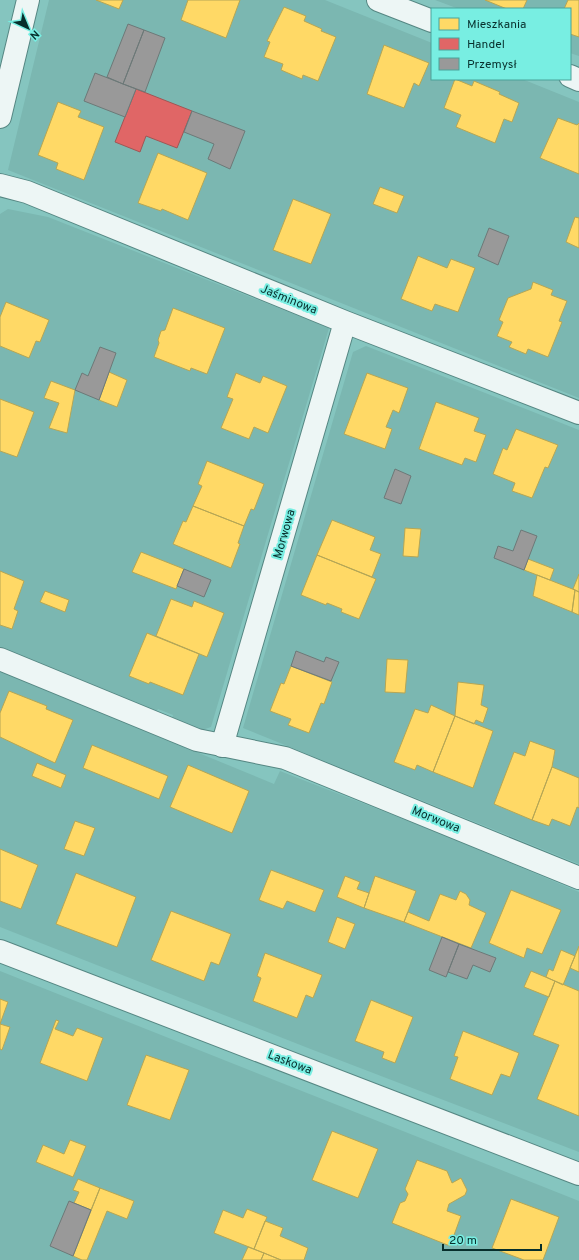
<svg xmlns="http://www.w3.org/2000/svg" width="579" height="1260" viewBox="0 0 579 1260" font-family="Overpass,sans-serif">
	<rect width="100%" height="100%" fill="#85c5bf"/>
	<path fill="#7bb7b1" d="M 49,0 L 325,0 L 432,43 L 432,79 L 522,79 L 579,102 L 579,398 L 8,170 Z
		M 435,0 L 579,0 L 579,56 L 570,53 L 570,9 L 459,9 Z
		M 8,209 L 48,217 L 329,328 L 211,727 L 199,731 L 172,719 L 173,715 L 158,709 L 155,713 L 0,650 L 0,214 Z
		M 366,346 L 579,430 L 579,864 L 243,728 L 353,352 Z
		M 0,671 L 274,784 L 280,771 L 439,833 L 579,892 L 579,1152 L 308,1048 L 0,927 Z
		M 0,971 L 579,1201 L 579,1260 L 0,1260 Z"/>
	<path fill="#ffd966" stroke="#b5a655" d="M 96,0 L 123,0 L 119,9 Z
		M 188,0 L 240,0 L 226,38 L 181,20 Z
		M 485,0 L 527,0 L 523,9 L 507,9 Z
		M 568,0 L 579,0 L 579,37 L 570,34 L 570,9 L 564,9 Z
		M 284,7 L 306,16 L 304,21 L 322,29 L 321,31 L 336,37 L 318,81 L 303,75 L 302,79 L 281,70 L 283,64 L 264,57 L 270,42 L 267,41 Z
		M 384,45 L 429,63 L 419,86 L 414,83 L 404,108 L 367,94 Z
		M 455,79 L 472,86 L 474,81 L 500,92 L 499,94 L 519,103 L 512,122 L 504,119 L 495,143 L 456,127 L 461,115 L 444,108 Z
		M 58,102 L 81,111 L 78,117 L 104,127 L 84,180 L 56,169 L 58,163 L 38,155 Z
		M 558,118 L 577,125 L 579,123 L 579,174 L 540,158 Z
		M 158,153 L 207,173 L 188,220 L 162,209 L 161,211 L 138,203 Z
		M 380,187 L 404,196 L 397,213 L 373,204 Z
		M 293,199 L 331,214 L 311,264 L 273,250 Z
		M 575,217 L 579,218 L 579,248 L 566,242 Z
		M 418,256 L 447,268 L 451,259 L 475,268 L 458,312 L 435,304 L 432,311 L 401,299 Z
		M 533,282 L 553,290 L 551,295 L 567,301 L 559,321 L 562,322 L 548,357 L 528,349 L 526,354 L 509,347 L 512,342 L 497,336 L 503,322 L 499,320 L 508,298 L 531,289 Z
		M 6,302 L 49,320 L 40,342 L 36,341 L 29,358 L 0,346 L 0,317 Z
		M 173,308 L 225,328 L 207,374 L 191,368 L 190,371 L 154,357 L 159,343 L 158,340 L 161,331 L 165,330 Z
		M 109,372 L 127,380 L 117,407 L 99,400 Z
		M 236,373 L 260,383 L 263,376 L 287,386 L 268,433 L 254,427 L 249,439 L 221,428 L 233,399 L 227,397 Z
		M 367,373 L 408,388 L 399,413 L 393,410 L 386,427 L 392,429 L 385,449 L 344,434 Z
		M 51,381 L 75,390 L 67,433 L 49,428 L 59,403 L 44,398 Z
		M 0,399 L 34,412 L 17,457 L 0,451 Z
		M 436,402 L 479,418 L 474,431 L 486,435 L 476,462 L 465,458 L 462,465 L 419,449 Z
		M 516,429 L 558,445 L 548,468 L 545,467 L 532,498 L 512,491 L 515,483 L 493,474 L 503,448 L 507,450 Z
		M 207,461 L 264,484 L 254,510 L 251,509 L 244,526 L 193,506 L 202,486 L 198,484 Z
		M 193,506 L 244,526 L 238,543 L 240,544 L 231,568 L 173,544 L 183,521 L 186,522 Z
		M 332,520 L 375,537 L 370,550 L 381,554 L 372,577 L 317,555 Z
		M 405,528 L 421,529 L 418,557 L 403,556 Z
		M 141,552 L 184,569 L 176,589 L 132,572 Z
		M 317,555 L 376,579 L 359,619 L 341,612 L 342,609 L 327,603 L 326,605 L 301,595 Z
		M 528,559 L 554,569 L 550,580 L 524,570 Z
		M 0,571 L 24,581 L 14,609 L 18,611 L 12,629 L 0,625 Z
		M 579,574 L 579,592 L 573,589 Z
		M 537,575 L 575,590 L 572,612 L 533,596 Z
		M 575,590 L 579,592 L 579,615 L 572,612 Z
		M 45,591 L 69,600 L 65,612 L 40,602 Z
		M 171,599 L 192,607 L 194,601 L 224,613 L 207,657 L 156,636 Z
		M 147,633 L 199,654 L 183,695 L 150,682 L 149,684 L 129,676 Z
		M 387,659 L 408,660 L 405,693 L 385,692 Z
		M 291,666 L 332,682 L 324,704 L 321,703 L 309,733 L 288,725 L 291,719 L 270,711 L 281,683 L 284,684 Z
		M 458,682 L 484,685 L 481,705 L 488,708 L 483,723 L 476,720 L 474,724 L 455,716 Z
		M 9,691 L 47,706 L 46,709 L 73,720 L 55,763 L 0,737 L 0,713 Z
		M 431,705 L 455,716 L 433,772 L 417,765 L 415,770 L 394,762 L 415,709 L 428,713 Z
		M 455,716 L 493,731 L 473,788 L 433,772 Z
		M 530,741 L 555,750 L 552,767 L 532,820 L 494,804 L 514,752 L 525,756 Z
		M 92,745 L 168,776 L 159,799 L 83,768 Z
		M 37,763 L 66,775 L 61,788 L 32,776 Z
		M 188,765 L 249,791 L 232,833 L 170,807 Z
		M 552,767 L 579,778 L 579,808 L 577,807 L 570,826 L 552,819 L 549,826 L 532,820 Z
		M 75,821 L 95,828 L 84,856 L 64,849 Z
		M 0,849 L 38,865 L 21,909 L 0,901 Z
		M 271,870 L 324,890 L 315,912 L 287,901 L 283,909 L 259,900 Z
		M 76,873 L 136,897 L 117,947 L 56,924 Z
		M 345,876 L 360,882 L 357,889 L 369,893 L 364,908 L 337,897 Z
		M 375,876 L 416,891 L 404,922 L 364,908 Z
		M 511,890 L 561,910 L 542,954 L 527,948 L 524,958 L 489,943 Z
		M 460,891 L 466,894 L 470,900 L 469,905 L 486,913 L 471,948 L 404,922 L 408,912 L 429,921 L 440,894 L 456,900 Z
		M 171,911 L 231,934 L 219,965 L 211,962 L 204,981 L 151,960 Z
		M 337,917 L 355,924 L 345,949 L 328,942 Z
		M 579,946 L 579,972 L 570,968 Z
		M 561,950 L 575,956 L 563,985 L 546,977 L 549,969 L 553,971 Z
		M 265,953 L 322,975 L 313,998 L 306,995 L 297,1018 L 253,1001 L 261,978 L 257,976 Z
		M 531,971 L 555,981 L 549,997 L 524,987 Z
		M 555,981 L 579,991 L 579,1116 L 537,1099 L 559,1045 L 533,1035 Z
		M 0,999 L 8,1002 L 0,1024 L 10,1027 L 2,1050 L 0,1049 Z
		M 371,1000 L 413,1017 L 395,1063 L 382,1058 L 384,1052 L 355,1041 Z
		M 56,1020 L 59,1021 L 55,1029 L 73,1036 L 77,1028 L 103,1038 L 87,1081 L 40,1063 Z
		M 463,1031 L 519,1053 L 510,1077 L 501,1074 L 492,1095 L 450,1079 L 458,1057 L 454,1056 Z
		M 146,1055 L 189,1070 L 170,1120 L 127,1105 Z
		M 332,1131 L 378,1149 L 358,1198 L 312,1180 Z
		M 70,1140 L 86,1146 L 73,1177 L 36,1162 L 43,1145 L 64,1154 Z
		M 417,1160 L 447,1171 L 452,1183 L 461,1178 L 467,1190 L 465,1195 L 449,1204 L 447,1211 L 461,1216 L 450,1246 L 392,1223 L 400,1203 L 405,1201 L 408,1194 L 405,1189 Z
		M 78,1179 L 100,1188 L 91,1210 L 74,1203 L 79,1192 L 73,1190 Z
		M 100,1188 L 134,1201 L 127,1219 L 107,1211 L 87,1260 L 82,1260 L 73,1256 Z
		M 511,1199 L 559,1217 L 543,1260 L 524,1260 L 492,1248 Z
		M 247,1209 L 267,1217 L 254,1249 L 214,1233 L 223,1210 L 243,1218 Z
		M 265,1221 L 283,1228 L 280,1236 L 308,1248 L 304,1260 L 281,1260 L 254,1249 Z
		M 248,1247 L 264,1253 L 261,1260 L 242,1260 Z
		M 264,1253 L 281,1260 L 261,1260 Z"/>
	<path fill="#e06666" stroke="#9f5655" d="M 136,89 L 192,111 L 177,148 L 146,136 L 140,152 L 115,142 Z"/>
	<path fill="#999" stroke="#6d7978" d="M 128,24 L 144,30 L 123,84 L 107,77 Z
		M 144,30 L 165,38 L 145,92 L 123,84 Z
		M 95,73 L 136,89 L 125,117 L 84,101 Z
		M 192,111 L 245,131 L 230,169 L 208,159 L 214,144 L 184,132 Z
		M 489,228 L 509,236 L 498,265 L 478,256 Z
		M 100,347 L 116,353 L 99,400 L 75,390 L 82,373 L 88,376 Z
		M 395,469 L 411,476 L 401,504 L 384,498 Z
		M 521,530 L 537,536 L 524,570 L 494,558 L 498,546 L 513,551 Z
		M 184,569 L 211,580 L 204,597 L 177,586 Z
		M 296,651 L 324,662 L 326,657 L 339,662 L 331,681 L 291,666 Z
		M 442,937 L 459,944 L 446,977 L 429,970 Z
		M 459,944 L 496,958 L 490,972 L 473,965 L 467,979 L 448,972 Z
		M 69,1201 L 91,1210 L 73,1256 L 50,1246 Z"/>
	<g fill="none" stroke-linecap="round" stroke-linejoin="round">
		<defs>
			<path id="minor" d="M 378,0 L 432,21
				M 570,76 L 579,80
				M 0,117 L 28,0
				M 0,185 L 27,192 L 345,322 L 579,413
				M 0,659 L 197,740 L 285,758 L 579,878
				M 222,746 L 345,322
				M 0,951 L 579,1174"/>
		</defs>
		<use href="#minor" stroke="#568783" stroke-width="24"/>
		<use href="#minor" stroke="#edf6f5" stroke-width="22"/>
	</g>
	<g text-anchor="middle" stroke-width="4" stroke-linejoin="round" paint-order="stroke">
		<g font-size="12" fill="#072f2c" stroke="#78eee2">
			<text transform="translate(289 299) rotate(22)" y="4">Jaśminowa</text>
			<text transform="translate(284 534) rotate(-74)" y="4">Morwowa</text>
			<text transform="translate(436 819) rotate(22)" y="4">Morwowa</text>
			<text transform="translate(290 1062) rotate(21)" y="4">Laskowa</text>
		</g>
	</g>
	<rect x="431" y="8" width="140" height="72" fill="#78eee2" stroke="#4ba299"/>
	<rect x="439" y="18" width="20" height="12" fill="#ffd966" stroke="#4ba299"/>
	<text x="467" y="28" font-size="12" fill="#072f2c">Mieszkania</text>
	<rect x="439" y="38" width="20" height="12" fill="#e06666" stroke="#4ba299"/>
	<text x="467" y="48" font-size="12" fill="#072f2c">Handel</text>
	<rect x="439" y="58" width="20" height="12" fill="#999999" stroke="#4ba299"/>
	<text x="467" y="68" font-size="12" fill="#072f2c">Przemysł</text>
	<g transform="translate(28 28) rotate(136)" stroke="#78eee2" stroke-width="3" paint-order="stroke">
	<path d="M0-3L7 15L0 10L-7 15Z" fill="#072f2c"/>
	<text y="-6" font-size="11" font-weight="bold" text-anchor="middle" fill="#072f2c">N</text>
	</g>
	<path d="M443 1244v6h98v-6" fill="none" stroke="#072f2c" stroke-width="2"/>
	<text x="449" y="1244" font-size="12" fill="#072f2c" stroke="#78eee2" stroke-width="3" paint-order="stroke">20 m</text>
</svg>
